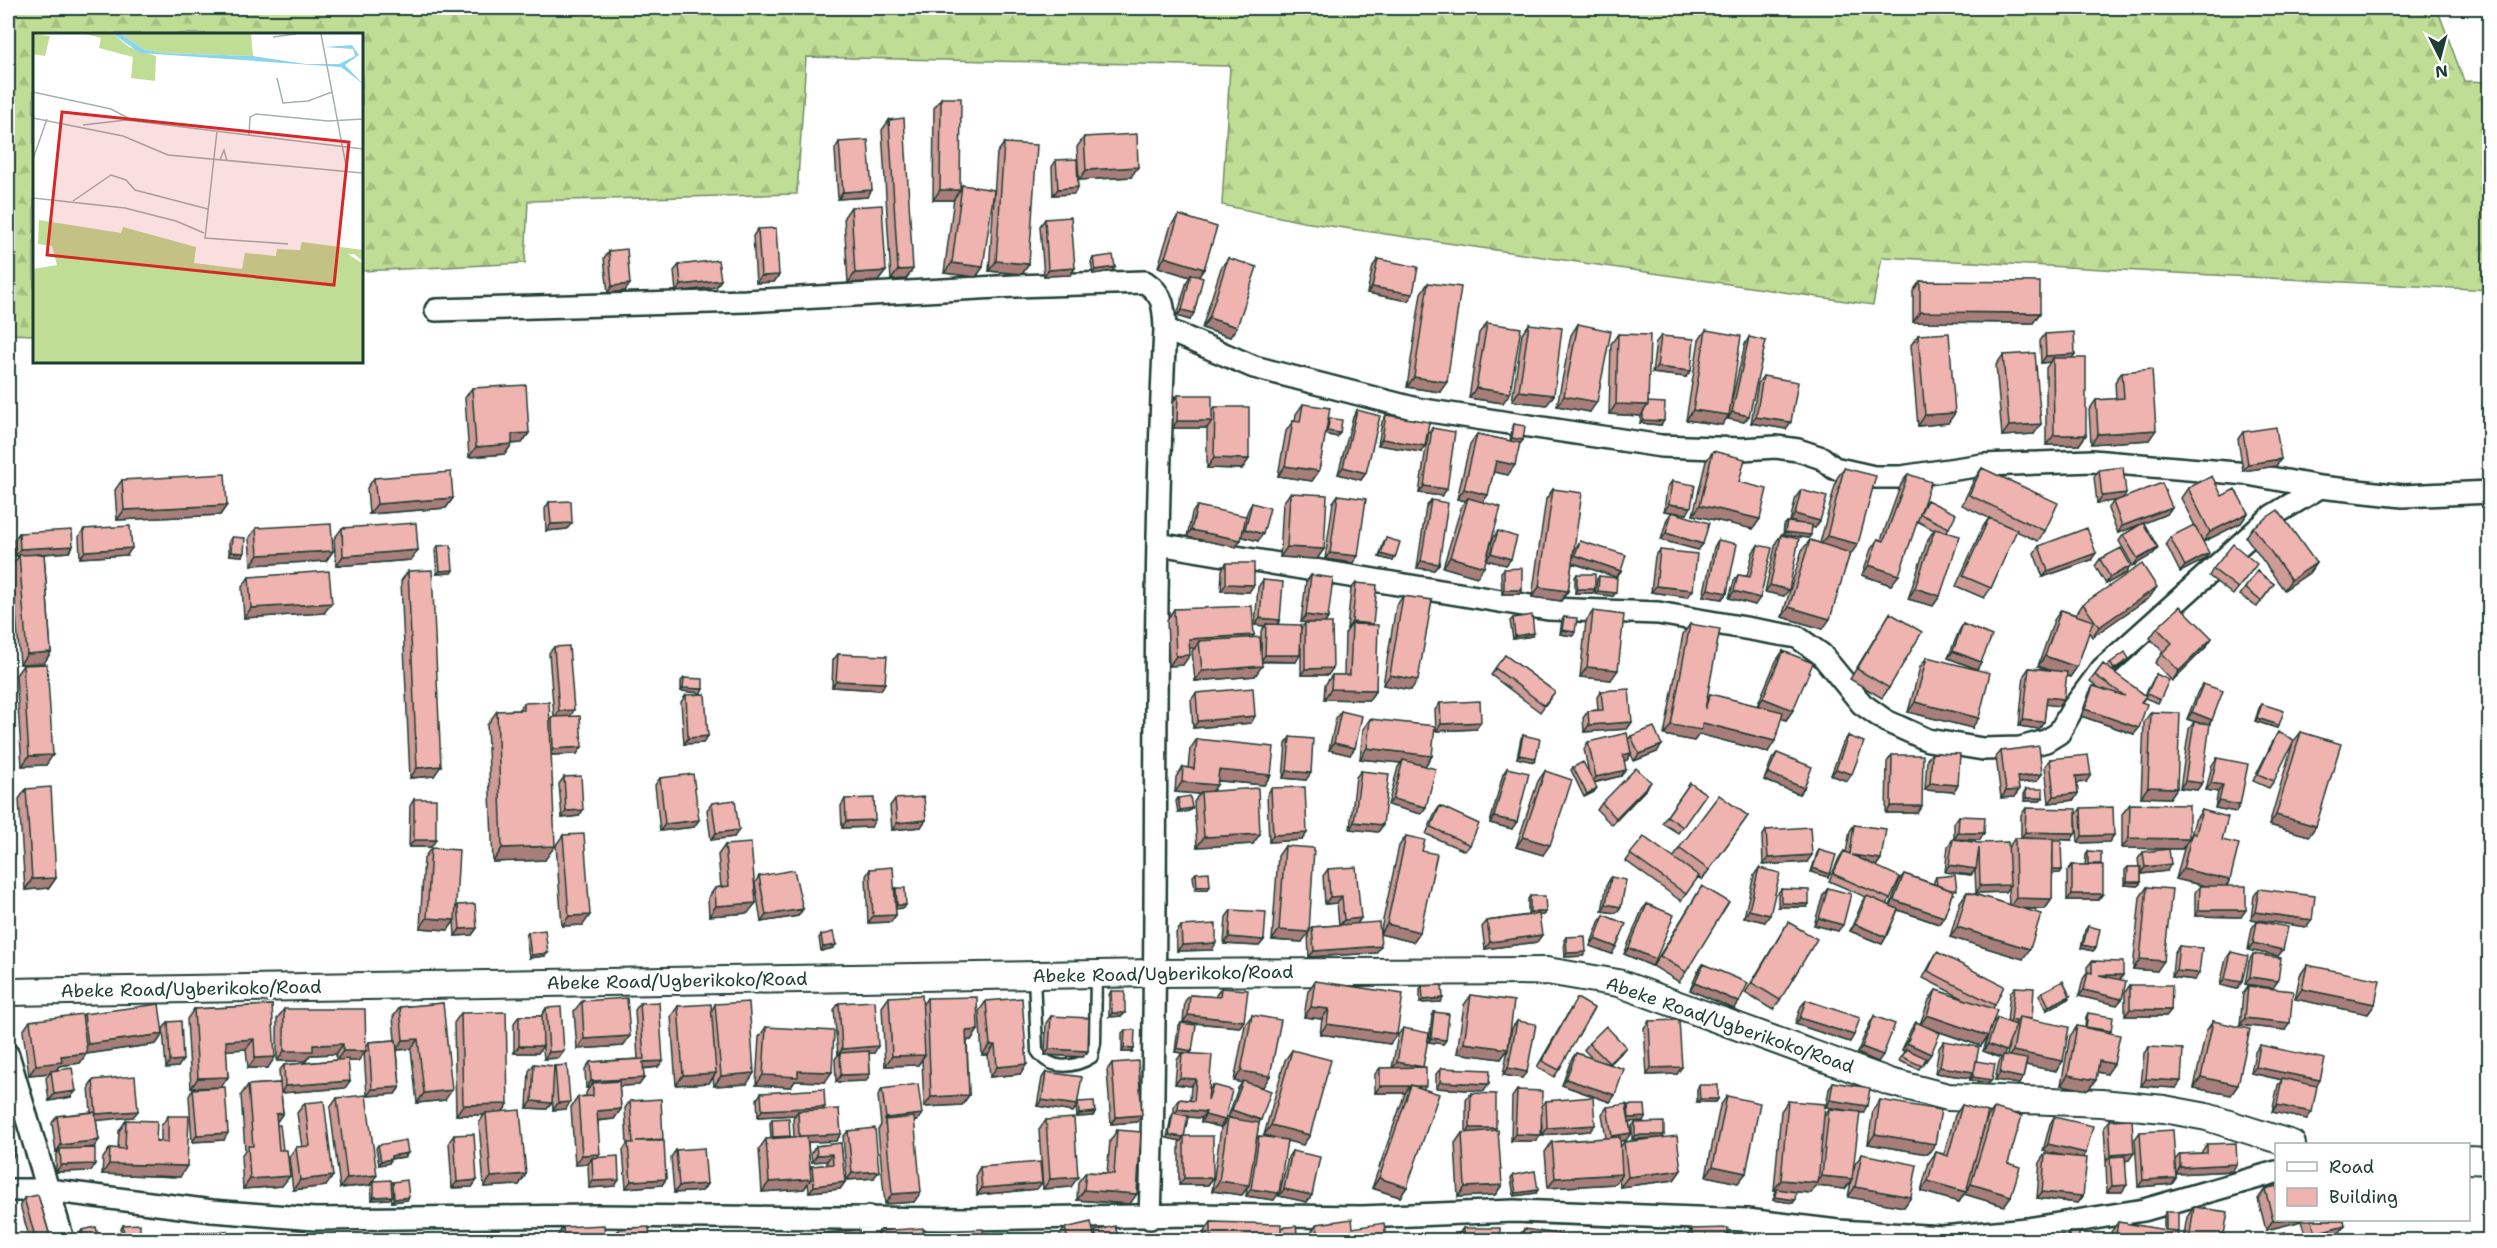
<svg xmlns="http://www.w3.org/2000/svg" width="2497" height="1248" viewBox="0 0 2497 1248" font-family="'Shantell Sans',sans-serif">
	<defs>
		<pattern id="forest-firs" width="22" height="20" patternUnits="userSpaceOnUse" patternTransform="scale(1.5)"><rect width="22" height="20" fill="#c0dd95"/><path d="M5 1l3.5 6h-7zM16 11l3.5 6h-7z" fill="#a5bf81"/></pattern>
	</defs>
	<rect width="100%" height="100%" fill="#fff"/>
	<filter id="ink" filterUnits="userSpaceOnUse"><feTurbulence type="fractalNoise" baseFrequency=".0167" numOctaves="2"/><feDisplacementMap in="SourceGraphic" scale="12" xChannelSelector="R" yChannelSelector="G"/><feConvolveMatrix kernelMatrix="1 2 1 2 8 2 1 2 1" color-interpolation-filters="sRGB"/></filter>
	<g filter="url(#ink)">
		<path fill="url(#forest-firs)" stroke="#708d64" stroke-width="1.5" d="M 8,8 L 2437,8 L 2464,81 L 2489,82 L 2489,290 L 1882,257 L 1873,305 L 1303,222 L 1222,205 L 1230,66 L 806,57 L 797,194 L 528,201 L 525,263 L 362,271 L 362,34 L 34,34 L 34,335 L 8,334 Z"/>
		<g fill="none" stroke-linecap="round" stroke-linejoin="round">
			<defs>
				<path id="service" d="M 1034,975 L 1037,1051 C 1050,1071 1074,1068 1092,1057 L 1095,1043 L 1096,974"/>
				<path id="minor" d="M 436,310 L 746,301 L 1015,286 L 1145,282 C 1164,295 1164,307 1165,329 C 1150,625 1160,921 1150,1218
					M 1165,329 L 1254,367 L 1417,409 L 1661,446 L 1742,449 L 1776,447 L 1798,450 L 1822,458 L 1834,468 L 1874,477 L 1901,477 L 1983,465 L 2092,461 L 2248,474 L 2320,487 L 2403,496 L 2490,492
					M 1158,544 L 1548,609 L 1658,613 L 1797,637 L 1821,654 L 1862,704 L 1886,721 L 1928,740 L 1983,749 L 2020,748 L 2046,741 L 2059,733 L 2073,708 L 2102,669 L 2272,516 L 2320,487
					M 8,1055 L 63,1240
					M 8,1190 L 48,1190 L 212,1211 L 315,1219 L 597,1216 L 967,1219 L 1192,1215 L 1362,1217 L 1514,1211 L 1747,1220 L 1838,1231 L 1943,1237 L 2027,1229 L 2144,1210 L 2276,1172
					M 869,1217 L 870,1240"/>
				<path id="tertiary" d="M 8,992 L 1155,973 L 1547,971 L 1618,983 L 1890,1082 L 1948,1097 L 2101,1103 L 2164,1109 L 2207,1117 L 2292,1144
					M 2468,1160 L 2490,1161"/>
			</defs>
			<use href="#service" stroke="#1f3d34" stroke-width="15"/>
			<use href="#minor" stroke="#1f3d34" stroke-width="26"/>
			<use href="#tertiary" stroke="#1f3d34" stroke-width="30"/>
			<use href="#service" stroke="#fff" stroke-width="10"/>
			<use href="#minor" stroke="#fff" stroke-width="21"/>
			<use href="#tertiary" stroke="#fff" stroke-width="26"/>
		</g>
		<path fill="#ce9b96" stroke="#1f3d34" stroke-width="1.5" fill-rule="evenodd" d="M 941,98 L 960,187 L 962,185 L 983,267 L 976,277 L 944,273 L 954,198 L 953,200 L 933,200 L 934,108 Z
			M 889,120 L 906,279 L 891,280 L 882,130 Z
			M 1084,137 L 1131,177 L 1079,180 L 1077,147 Z
			M 839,142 L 867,197 L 838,199 L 835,149 Z
			M 1004,143 L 1029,264 L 1022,274 L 989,271 L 997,153 Z
			M 1056,160 L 1078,187 L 1074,194 L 1053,195 L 1052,167 Z
			M 851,207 L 886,271 L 878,281 L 848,283 L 844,217 Z
			M 1179,215 L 1204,269 L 1199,276 L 1190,320 L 1177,316 L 1187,281 L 1190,277 L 1158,267 L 1171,225 Z
			M 1045,219 L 1075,268 L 1070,275 L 1044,276 L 1040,226 Z
			M 758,229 L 779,275 L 774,282 L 756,283 L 753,236 Z
			M 609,251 L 625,291 L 608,293 L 604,258 Z
			M 1093,258 L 1112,271 L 1093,274 L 1091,262 Z
			M 1228,258 L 1230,337 L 1202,328 L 1221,268 Z
			M 1378,259 L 1408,301 L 1367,293 L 1373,266 Z
			M 679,265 L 716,287 L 676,292 L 674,271 Z
			M 1920,281 L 2040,313 L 2033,323 L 1913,322 L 1913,291 Z
			M 1428,283 L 1440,392 L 1407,387 L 1421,293 Z
			M 1487,323 L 1503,403 L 1469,398 L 1479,333 Z
			M 1529,324 L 1547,405 L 1512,401 L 1522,334 Z
			M 1578,324 L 1590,412 L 1557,406 L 1571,335 Z
			M 1706,330 L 1730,408 L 1745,344 L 1749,337 L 1749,416 L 1744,422 L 1728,419 L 1728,416 L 1722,425 L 1686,420 L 1699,340 Z
			M 1618,334 L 1648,402 L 1661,425 L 1640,423 L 1641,416 L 1609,414 L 1611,344 Z
			M 2045,334 L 2075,354 L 2072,358 L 2086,435 L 2079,445 L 2046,445 L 2046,368 L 2050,362 L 2041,363 L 2040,341 Z
			M 1918,335 L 1948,423 L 1918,426 L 1911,345 Z
			M 1661,336 L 1686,377 L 1652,373 L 1656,342 Z
			M 2003,355 L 2034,434 L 2002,436 L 1996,365 Z
			M 2122,372 L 2149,440 L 2091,444 L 2089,410 L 2096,400 L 2116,399 L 2115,382 Z
			M 1763,376 L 1786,429 L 1751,423 L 1758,383 Z
			M 472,388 L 529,433 L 522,443 L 512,444 L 505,454 L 469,457 L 465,398 Z
			M 1178,395 L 1212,410 L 1215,407 L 1249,459 L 1242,469 L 1207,468 L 1207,428 L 1173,428 L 1173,402 Z
			M 1303,404 L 1327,421 L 1330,418 L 1337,437 L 1325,434 L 1319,471 L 1312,481 L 1278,476 L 1286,431 L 1293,421 L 1295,421 L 1296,414 Z
			M 1357,410 L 1366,473 L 1361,480 L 1338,474 L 1353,417 Z
			M 1386,415 L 1421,452 L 1378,445 L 1382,422 Z
			M 1514,424 L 1523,440 L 1520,443 L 1508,475 L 1494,472 L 1483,502 L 1477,577 L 1443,567 L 1461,508 L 1465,501 L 1457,499 L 1470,444 L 1477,434 L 1510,441 L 1512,428 Z
			M 1432,428 L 1442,496 L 1419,493 L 1428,435 Z
			M 2243,432 L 2276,466 L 2243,471 L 2238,439 Z
			M 1713,451 L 1739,482 L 1760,519 L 1753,529 L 1693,515 L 1706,461 Z
			M 1844,468 L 1851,554 L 1850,554 L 1823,629 L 1782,617 L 1802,550 L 1810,540 L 1820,543 L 1837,478 Z
			M 1982,468 L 2045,531 L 2038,541 L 2016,531 L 1991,588 L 1984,598 L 1956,586 L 1982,528 L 1989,518 L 1995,521 L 1962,505 L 1975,478 Z
			M 2099,470 L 2123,498 L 2172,507 L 2167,514 L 2144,523 L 2158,548 L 2153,554 L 2133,566 L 2119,541 L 2123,535 L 2142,524 L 2118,533 L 2108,509 L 2113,502 L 2117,500 L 2097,503 L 2094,477 Z
			M 1908,474 L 1924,504 L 1927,500 L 1949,528 L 1946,532 L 1940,596 L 1933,606 L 1908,599 L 1928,539 L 1934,530 L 1917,521 L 1891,585 L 1862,575 L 1871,549 L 1878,539 L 1881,540 L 1901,484 Z
			M 374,478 L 453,498 L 446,508 L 369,514 L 367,488 Z
			M 122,480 L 227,505 L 220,515 L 117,520 L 115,490 Z
			M 1672,481 L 1687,514 L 1664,511 L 1667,488 Z
			M 2188,488 L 2248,513 L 2241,523 L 2203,542 L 2181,498 Z
			M 1553,489 L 1573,554 L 1576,547 L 1580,541 L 1621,571 L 1616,577 L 1572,563 L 1568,591 L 1561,601 L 1532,597 L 1546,499 Z
			M 1801,490 L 1815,528 L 1812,527 L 1809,538 L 1783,535 L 1784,525 L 1787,522 L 1799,523 L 1790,521 L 1796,497 Z
			M 1290,493 L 1324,549 L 1317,559 L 1280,557 L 1283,503 Z
			M 1338,495 L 1353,563 L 1325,559 L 1333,502 Z
			M 1431,500 L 1439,564 L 1434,570 L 1417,568 L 1426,507 Z
			M 549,502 L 567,529 L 546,531 L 545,509 Z
			M 1252,503 L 1258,541 L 1241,536 L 1236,547 L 1187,537 L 1192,513 L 1197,506 L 1245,518 L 1248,510 Z
			M 1672,512 L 1703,544 L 1698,550 L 1661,540 L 1667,519 Z
			M 2253,527 L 2316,563 L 2309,573 L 2284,590 L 2246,537 Z
			M 256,528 L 333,551 L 326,561 L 251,565 L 249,538 Z
			M 342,528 L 418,550 L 411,560 L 336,566 L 334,539 Z
			M 84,529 L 127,555 L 80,558 L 79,536 Z
			M 1498,531 L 1511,559 L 1506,565 L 1486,560 L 1493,538 Z
			M 19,533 L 73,546 L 69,552 L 44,554 L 51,652 L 44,663 L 20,664 L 12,565 L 19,556 L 15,556 L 14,540 Z
			M 1781,535 L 1784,596 L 1765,592 L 1776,542 Z
			M 232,537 L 242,556 L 229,555 L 229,541 Z
			M 2170,537 L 2204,560 L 2180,572 L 2166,544 Z
			M 1386,538 L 1393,561 L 1379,557 L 1384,541 Z
			M 1718,540 L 1722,599 L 1703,596 L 1714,547 Z
			M 1758,545 L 1755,605 L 1729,598 L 1734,581 L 1738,575 L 1747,576 L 1753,552 Z
			M 438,546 L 453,570 L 451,573 L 437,574 L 435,550 Z
			M 2039,546 L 2091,560 L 2043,577 L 2034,553 Z
			M 1660,550 L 1688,597 L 1651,592 L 1655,556 Z
			M 2100,559 L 2126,573 L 2106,584 L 2095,566 Z
			M 1226,563 L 1249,592 L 1221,591 L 1222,570 Z
			M 1504,569 L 1522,590 L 1520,594 L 1502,594 L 1501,572 Z
			M 2213,569 L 2252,570 L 2233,595 L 2209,576 Z
			M 408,571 L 434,776 L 410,778 L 401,581 Z
			M 2257,571 L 2274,584 L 2257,607 L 2240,595 Z
			M 1577,574 L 1595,589 L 1593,593 L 1575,593 L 1575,577 Z
			M 1311,575 L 1328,618 L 1325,623 L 1328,675 L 1301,675 L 1301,647 L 1296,662 L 1262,662 L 1255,676 L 1195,681 L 1192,651 L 1195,648 L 1189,648 L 1183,665 L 1169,666 L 1167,620 L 1174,609 L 1254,635 L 1252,637 L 1261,648 L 1261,631 L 1265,626 L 1255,625 L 1258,587 L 1263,580 L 1280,620 L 1277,624 L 1301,629 L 1305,623 L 1314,623 L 1301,622 L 1306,582 Z
			M 1599,576 L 1613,596 L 1595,594 L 1597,579 Z
			M 249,577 L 324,613 L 244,618 L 242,587 Z
			M 1356,583 L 1373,624 L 1376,690 L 1369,700 L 1324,699 L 1325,685 L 1332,675 L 1344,675 L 1345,634 L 1348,629 L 1347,629 L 1351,589 Z
			M 1403,596 L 1411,690 L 1383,685 L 1396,606 Z
			M 2150,597 L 2092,637 L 2089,632 L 2077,667 L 2070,677 L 2066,676 L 2064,699 L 2059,706 L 2046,704 L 2044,722 L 2039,729 L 2019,726 L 2024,675 L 2029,668 L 2050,670 L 2038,666 L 2054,620 L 2061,610 L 2077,615 L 2076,614 L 2083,604 Z
			M 1593,611 L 1611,680 L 1580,677 L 1586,621 Z
			M 1890,613 L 1889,688 L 1882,698 L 1850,679 Z
			M 1564,617 L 1573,636 L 1560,634 L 1562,620 Z
			M 1513,618 L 1534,633 L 1532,636 L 1513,639 L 1510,621 Z
			M 1690,624 L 1707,698 L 1710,694 L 1757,706 L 1776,661 L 1783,651 L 1793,710 L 1786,720 L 1781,718 L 1768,752 L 1699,734 L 1694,741 L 1664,735 L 1683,634 Z
			M 1963,624 L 1981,662 L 1977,669 L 1948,658 L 1959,631 Z
			M 2157,628 L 2212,638 L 2205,648 L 2172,681 L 2155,663 L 2163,652 L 2150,638 Z
			M 554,647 L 570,716 L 577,754 L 551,755 L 545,860 L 493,862 L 487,725 L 497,711 L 518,710 L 524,703 L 550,720 L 552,717 L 554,717 L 549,653 Z
			M 838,654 L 885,683 L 881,690 L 832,687 L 833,660 Z
			M 1505,655 L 1555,692 L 1540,712 L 1491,675 Z
			M 1927,657 L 1972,728 L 1908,712 L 1920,667 Z
			M 2129,659 L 2127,662 L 2113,672 L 2145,695 L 2156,674 L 2160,700 L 2158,703 L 2145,698 L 2141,703 L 2139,728 L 2134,734 L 2081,716 L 2089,693 L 2093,686 L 2099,688 L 2090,681 L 2103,664 L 2109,669 L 2107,666 L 2110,663 Z
			M 23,665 L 46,765 L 22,766 L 16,675 Z
			M 684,678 L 703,689 L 701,693 L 681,691 L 681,681 Z
			M 2203,684 L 2212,720 L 2209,724 L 2202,783 L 2197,790 L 2180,788 L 2189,729 L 2194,722 L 2196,722 L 2187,719 L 2198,691 Z
			M 1601,691 L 1632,722 L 1627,729 L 1584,732 L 1583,718 L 1588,711 L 1598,710 L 1597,697 Z
			M 1196,693 L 1255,716 L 1251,723 L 1193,728 L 1191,700 Z
			M 686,695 L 708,736 L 703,743 L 684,744 L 681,702 Z
			M 1440,703 L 1476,729 L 1436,731 L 1435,710 Z
			M 2262,704 L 2279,725 L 2277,728 L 2255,721 L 2259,708 Z
			M 1341,711 L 1350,755 L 1329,750 L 1336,718 Z
			M 2151,712 L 2177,788 L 2170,798 L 2141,797 L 2144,722 Z
			M 1370,719 L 1432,756 L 1425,766 L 1426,807 L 1421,814 L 1388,805 L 1398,767 L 1401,763 L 1360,759 L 1363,729 Z
			M 2278,732 L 2274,781 L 2269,788 L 2253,781 L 2274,739 Z
			M 2301,732 L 2316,826 L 2309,836 L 2269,825 L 2293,742 Z
			M 1523,735 L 1536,758 L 1534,762 L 1517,758 L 1521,738 Z
			M 1631,736 L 1657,752 L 1634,761 L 1631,754 L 1627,760 L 1624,761 L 1621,776 L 1594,783 L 1594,792 L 1584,797 L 1571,770 L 1573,767 L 1589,774 L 1584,749 L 1588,742 L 1628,740 Z
			M 1848,736 L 1847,781 L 1831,775 L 1843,743 Z
			M 1290,737 L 1306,780 L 1283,778 L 1286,744 Z
			M 1197,739 L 1271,775 L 1264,785 L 1218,781 L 1213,791 L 1253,844 L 1197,847 L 1194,802 L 1199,794 L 1175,792 L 1176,777 L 1183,767 L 1188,768 L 1190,749 Z
			M 2001,751 L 2037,781 L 2018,783 L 2019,790 L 2014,797 L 2001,798 L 1996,757 Z
			M 1777,753 L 1804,788 L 1799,794 L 1764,780 L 1772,759 Z
			M 1932,753 L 1954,792 L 1925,790 L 1927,759 Z
			M 1892,755 L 1917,813 L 1886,813 L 1887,762 Z
			M 2217,758 L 2240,805 L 2236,812 L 2215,808 L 2218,792 L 2206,790 L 2212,765 Z
			M 2050,759 L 2086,782 L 2077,783 L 2078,793 L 2074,800 L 2049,803 L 2045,766 Z
			M 1507,768 L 1512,829 L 1490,823 L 1503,774 Z
			M 1361,771 L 1383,825 L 1378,832 L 1350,829 L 1356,777 Z
			M 1545,771 L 1543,855 L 1516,847 L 1538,781 Z
			M 564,777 L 579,816 L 562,818 L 559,784 Z
			M 660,778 L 694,827 L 660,831 L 655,785 Z
			M 1690,783 L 1706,794 L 1678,833 L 1662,823 Z
			M 1271,788 L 1302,840 L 1269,842 L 1267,795 Z
			M 26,789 L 56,878 L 49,888 L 25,890 L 19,799 Z
			M 1646,789 L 1612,825 L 1597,810 L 1602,803 Z
			M 2026,789 L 2043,798 L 2040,801 L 2024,801 L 2024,792 Z
			M 1719,795 L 1748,816 L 1702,880 L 1698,877 L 1681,901 L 1626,861 L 1644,837 L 1673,858 Z
			M 1178,798 L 1192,808 L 1189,811 L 1178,813 L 1176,801 Z
			M 414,799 L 431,847 L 409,847 L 410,806 Z
			M 845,799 L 871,827 L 842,828 L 841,806 Z
			M 895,799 L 921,827 L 892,830 L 890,806 Z
			M 712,803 L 734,837 L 711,840 L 707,810 Z
			M 2130,804 L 2189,838 L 2191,835 L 2195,820 L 2202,810 L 2222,840 L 2230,880 L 2227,886 L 2241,917 L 2195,916 L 2195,892 L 2200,886 L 2204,886 L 2176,879 L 2185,845 L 2182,849 L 2122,848 L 2122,814 Z
			M 1440,806 L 1470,845 L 1465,851 L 1426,834 L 1435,813 Z
			M 2026,808 L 2071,840 L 2053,839 L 2062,870 L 2060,873 L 2052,873 L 2052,899 L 2045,909 L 2022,909 L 2023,959 L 1950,937 L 1960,902 L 1967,892 L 2009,905 L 2008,887 L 2005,892 L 1976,893 L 1975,870 L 1971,875 L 1945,872 L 1948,846 L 1953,839 L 1954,839 L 1954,823 L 1959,816 L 1984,833 L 1980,840 L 1956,840 L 2008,848 L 2015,838 L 2021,838 L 2021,815 Z
			M 2081,808 L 2114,835 L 2109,842 L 2078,843 L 2076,815 Z
			M 1854,825 L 1881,859 L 1876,866 L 1890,899 L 1886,904 L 1890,906 L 1899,881 L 1904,874 L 1934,884 L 1934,881 L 1936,877 L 1954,894 L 1952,894 L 1944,917 L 1939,924 L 1898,910 L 1886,937 L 1882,944 L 1850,931 L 1862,903 L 1866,897 L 1829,881 L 1839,858 L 1844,851 L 1846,853 L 1850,831 Z
			M 1766,830 L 1807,862 L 1763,865 L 1762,837 Z
			M 563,835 L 583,925 L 562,926 L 556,845 Z
			M 1406,836 L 1422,851 L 1420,932 L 1413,942 L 1380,934 L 1376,953 L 1309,957 L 1308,933 L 1312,927 L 1339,925 L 1337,903 L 1325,904 L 1323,876 L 1328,869 L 1361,918 L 1357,924 L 1380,934 L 1399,846 Z
			M 725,845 L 748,913 L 709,916 L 708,898 L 715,888 L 721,887 L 718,855 Z
			M 1285,846 L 1302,942 L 1272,940 L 1278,856 Z
			M 431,848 L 456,908 L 458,905 L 477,928 L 472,935 L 455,936 L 454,921 L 448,930 L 420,928 L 424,858 Z
			M 1819,850 L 1828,877 L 1811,872 L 1817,853 Z
			M 2088,851 L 2098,900 L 2067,900 L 2067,872 L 2072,865 L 2085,865 L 2086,855 Z
			M 2143,852 L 2167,871 L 2141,874 L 2141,882 L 2138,886 L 2125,885 L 2125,870 L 2128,867 L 2139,867 L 2138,859 Z
			M 1759,868 L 1765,922 L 1744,917 L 1754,875 Z
			M 870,869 L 894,891 L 896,888 L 904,908 L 895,908 L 896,915 L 891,922 L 868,923 L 866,876 Z
			M 1196,873 L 1210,886 L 1208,889 L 1195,890 L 1193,876 Z
			M 759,876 L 803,909 L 798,916 L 761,922 L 755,883 Z
			M 1611,877 L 1621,907 L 1616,913 L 1602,911 L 1607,884 Z
			M 1702,886 L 1686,972 L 1679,982 L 1653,966 Z
			M 2147,887 L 2157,971 L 2133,969 L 2140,897 Z
			M 1828,888 L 1838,931 L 1814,925 L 1823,895 Z
			M 1781,889 L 1807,907 L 1778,907 L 1778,893 Z
			M 2259,889 L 2307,927 L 2251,919 L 2254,896 Z
			M 1530,896 L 1546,912 L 1543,915 L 1539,915 L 1537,942 L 1485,949 L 1482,927 L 1487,921 L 1528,915 L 1528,899 Z
			M 1647,904 L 1656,959 L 1652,966 L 1624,954 L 1642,910 Z
			M 1231,910 L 1264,940 L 1259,946 L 1224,944 L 1226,917 Z
			M 1604,915 L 1612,954 L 1590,946 L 1599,922 Z
			M 2257,921 L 2283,950 L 2278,956 L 2248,950 L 2252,928 Z
			M 1788,922 L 1780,1000 L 1773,1010 L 1745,993 Z
			M 1181,926 L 1212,950 L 1177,951 L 1176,933 Z
			M 2088,926 L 2096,948 L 2093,951 L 2081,948 L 2085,930 Z
			M 528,932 L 545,956 L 529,958 L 526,936 Z
			M 821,935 L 833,948 L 821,951 L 819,938 Z
			M 1566,937 L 1583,956 L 1565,957 L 1564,940 Z
			M 2179,946 L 2195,980 L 2172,977 L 2174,953 Z
			M 1937,952 L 1995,1005 L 1992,1009 L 1992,1024 L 1997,1018 L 2007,1022 L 2010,993 L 2015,987 L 2032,1019 L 2063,1061 L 2056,1071 L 2026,1065 L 2019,1084 L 1995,1080 L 1999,1062 L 2001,1058 L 1983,1051 L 1988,1036 L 1981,1046 L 1931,1029 L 1926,1061 L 1925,1060 L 1919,1069 L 1899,1061 L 1904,1051 L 1902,1050 L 1911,1029 L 1916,1022 L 1920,1024 L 1929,1000 L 1936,990 L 1966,1000 L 1923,978 L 1933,959 ZM 2009,1043 L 2007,1056 L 2003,1055 Z
			M 2231,952 L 2237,989 L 2220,985 L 2226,959 Z
			M 2253,954 L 2273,988 L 2245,984 L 2249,961 Z
			M 2092,961 L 2123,975 L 2120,980 L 2122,999 L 2117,1005 L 2079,996 L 2083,979 L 2087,973 L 2087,967 Z
			M 1703,964 L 1739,1002 L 1734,1009 L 1690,990 L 1698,971 Z
			M 2307,965 L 2375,1004 L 2368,1014 L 2295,999 L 2300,975 Z
			M 1315,981 L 1397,1034 L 1390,1044 L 1320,1034 L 1322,1019 L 1304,1017 L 1308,991 Z
			M 2130,985 L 2171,1010 L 2166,1016 L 2125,1016 L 2125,992 Z
			M 1422,986 L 1441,1002 L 1420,1003 L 1420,989 Z
			M 2248,986 L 2285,1030 L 2240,1025 L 2243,993 Z
			M 1221,988 L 1240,1027 L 1183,1022 L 1185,1001 L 1190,995 L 1216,997 L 1216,995 Z
			M 1111,991 L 1125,1013 L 1122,1016 L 1109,1017 L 1109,995 Z
			M 2042,992 L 2070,996 L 2068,999 L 2047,1010 L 2039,995 Z
			M 1471,995 L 1508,1049 L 1501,1059 L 1457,1053 L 1464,1005 Z
			M 889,997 L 923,1004 L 927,998 L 978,1030 L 971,1040 L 967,1041 L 969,1095 L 962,1105 L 924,1107 L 922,1059 L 918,1065 L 885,1066 L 882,1007 Z
			M 1577,998 L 1559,1070 L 1554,1077 L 1537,1067 Z
			M 1806,1000 L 1850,1042 L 1795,1024 L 1801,1006 Z
			M 582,1001 L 623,1046 L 577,1049 L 574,1011 Z
			M 986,1001 L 1020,1074 L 990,1077 L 988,1055 L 982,1055 L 979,1011 Z
			M 443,1003 L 445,1100 L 417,1103 L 411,1049 L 397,1050 L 400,1087 L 395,1094 L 367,1096 L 364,1053 L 358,1061 L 348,1061 L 345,1088 L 281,1093 L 283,1113 L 276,1122 L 282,1186 L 243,1189 L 241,1156 L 245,1150 L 241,1095 L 248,1085 L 280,1083 L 279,1071 L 284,1065 L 336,1060 L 336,1054 L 310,1055 L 306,1061 L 277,1061 L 277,1019 L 284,1009 L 366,1047 L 369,1042 L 395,1040 L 393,1017 L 400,1007 Z
			M 640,1003 L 658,1067 L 643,1069 L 644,1078 L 639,1085 L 619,1086 L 621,1109 L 614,1119 L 598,1121 L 598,1157 L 615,1186 L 589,1188 L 588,1164 L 575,1165 L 571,1107 L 578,1097 L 586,1096 L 586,1093 L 589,1088 L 586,1088 L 585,1069 L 590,1062 L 638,1059 L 635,1010 Z
			M 839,1003 L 878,1046 L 874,1053 L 869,1053 L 870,1074 L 866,1081 L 836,1082 L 835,1059 L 838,1055 L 834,1010 Z
			M 715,1004 L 747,1084 L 714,1086 L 713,1077 L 709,1083 L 676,1085 L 671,1016 L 678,1006 L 712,1010 Z
			M 272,1005 L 268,1068 L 248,1068 L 246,1049 L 226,1050 L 228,1077 L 221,1087 L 191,1088 L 187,1019 L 194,1009 Z
			M 546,1008 L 559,1058 L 544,1059 L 542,1039 L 538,1053 L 514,1053 L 514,1023 L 519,1016 L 541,1016 Z
			M 1434,1012 L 1446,1040 L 1443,1044 L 1429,1042 L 1432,1016 Z
			M 461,1013 L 508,1104 L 503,1111 L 526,1174 L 519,1185 L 484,1187 L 479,1123 L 484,1115 L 456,1115 L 454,1023 Z
			M 2088,1013 L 2111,1031 L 2110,1033 L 2107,1074 L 2097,1072 L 2096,1080 L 2088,1090 L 2061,1085 L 2070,1036 L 2077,1026 L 2085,1028 L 2086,1017 Z
			M 84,1014 L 163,1034 L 156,1044 L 86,1054 L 80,1063 L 59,1066 L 56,1071 L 71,1097 L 49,1101 L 46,1078 L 50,1073 L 29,1075 L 23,1031 L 30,1021 L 82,1016 Z
			M 1252,1015 L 1263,1087 L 1253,1085 L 1259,1123 L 1256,1140 L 1259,1136 L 1278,1139 L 1264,1135 L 1285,1060 L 1292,1050 L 1310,1135 L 1303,1145 L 1287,1141 L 1274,1200 L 1246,1196 L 1247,1188 L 1242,1195 L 1212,1191 L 1221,1128 L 1228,1118 L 1236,1120 L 1228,1117 L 1238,1088 L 1242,1083 L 1234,1081 L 1245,1025 Z
			M 1051,1016 L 1083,1057 L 1045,1055 L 1046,1023 Z
			M 1874,1016 L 1878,1062 L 1857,1053 L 1870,1023 Z
			M 1517,1021 L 1522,1078 L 1503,1075 L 1512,1028 Z
			M 1649,1021 L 1677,1074 L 1647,1075 L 1644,1028 Z
			M 2213,1021 L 2238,1085 L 2231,1095 L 2194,1088 L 2206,1031 Z
			M 168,1022 L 178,1067 L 166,1068 L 163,1029 Z
			M 1181,1023 L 1192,1051 L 1190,1054 L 1209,1090 L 1213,1085 L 1220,1127 L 1201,1122 L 1201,1118 L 1188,1117 L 1184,1136 L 1213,1178 L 1208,1185 L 1179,1185 L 1179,1143 L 1181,1141 L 1167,1138 L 1171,1117 L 1174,1113 L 1174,1106 L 1179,1099 L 1190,1100 L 1191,1086 L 1175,1084 L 1177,1060 L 1182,1053 L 1175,1052 L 1178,1026 Z
			M 766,1027 L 825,1082 L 795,1081 L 791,1087 L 756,1085 L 759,1037 Z
			M 1403,1028 L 1423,1067 L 1424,1089 L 1407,1187 L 1400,1197 L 1372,1188 L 1405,1093 L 1375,1093 L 1375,1074 L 1380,1068 L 1392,1068 L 1398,1035 Z
			M 1125,1030 L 1134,1049 L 1132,1052 L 1122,1052 L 1122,1033 Z
			M 1944,1041 L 1976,1061 L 1992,1080 L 1989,1083 L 1970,1080 L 1971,1077 L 1970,1078 L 1935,1073 L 1939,1048 Z
			M 1589,1043 L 1621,1053 L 1610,1064 L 1615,1095 L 1610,1102 L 1562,1085 L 1571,1060 L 1576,1053 L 1593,1059 L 1584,1050 Z
			M 2260,1045 L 2320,1080 L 2316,1085 L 2307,1119 L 2272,1112 L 2278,1085 L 2282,1080 L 2251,1073 L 2255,1052 Z
			M 2149,1047 L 2176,1088 L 2141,1086 L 2144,1053 Z
			M 1112,1063 L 1137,1122 L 1111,1124 L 1107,1070 Z
			M 534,1064 L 553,1068 L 555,1066 L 566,1109 L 553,1110 L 552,1097 L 547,1109 L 527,1108 L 529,1071 Z
			M 1441,1068 L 1489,1084 L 1484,1091 L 1436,1088 L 1436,1074 Z
			M 1046,1072 L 1078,1102 L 1095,1112 L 1093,1116 L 1077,1117 L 1076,1107 L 1073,1112 L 1037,1106 L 1042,1078 Z
			M 93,1080 L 133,1117 L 96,1120 L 99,1140 L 94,1147 L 79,1149 L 91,1171 L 56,1172 L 56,1156 L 59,1151 L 56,1152 L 52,1123 L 57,1116 L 91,1112 L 89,1086 Z
			M 1833,1082 L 1863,1113 L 1826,1107 L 1829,1089 Z
			M 1699,1085 L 1718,1099 L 1716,1102 L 1697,1102 L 1697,1089 Z
			M 193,1089 L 224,1140 L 192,1142 L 189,1096 Z
			M 882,1089 L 922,1114 L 917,1121 L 914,1121 L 914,1202 L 885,1204 L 878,1130 L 881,1125 L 878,1096 Z
			M 1517,1090 L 1542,1106 L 1546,1101 L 1590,1131 L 1543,1135 L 1541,1117 L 1541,1135 L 1536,1141 L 1511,1141 L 1512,1097 Z
			M 761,1093 L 823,1110 L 841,1134 L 836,1141 L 808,1142 L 810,1169 L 812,1166 L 827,1165 L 827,1161 L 812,1162 L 811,1153 L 816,1146 L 841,1143 L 845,1182 L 840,1189 L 809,1192 L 808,1183 L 804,1189 L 762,1192 L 759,1149 L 766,1139 L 771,1139 L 770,1123 L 772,1119 L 790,1136 L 789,1137 L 794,1137 L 793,1118 L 795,1115 L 758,1117 L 757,1099 Z
			M 1471,1093 L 1494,1131 L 1502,1185 L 1495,1195 L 1458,1197 L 1455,1143 L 1462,1133 L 1466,1132 L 1466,1100 Z
			M 1727,1096 L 1746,1173 L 1738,1183 L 1706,1176 L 1720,1106 Z
			M 337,1098 L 370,1185 L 340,1188 L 330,1108 Z
			M 1880,1100 L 1935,1144 L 1928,1154 L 1868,1144 L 1873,1110 Z
			M 630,1101 L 663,1139 L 662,1141 L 666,1179 L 662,1185 L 626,1188 L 623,1150 L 627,1144 L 625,1108 Z
			M 1788,1101 L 1823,1117 L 1829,1109 L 1854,1169 L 1855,1164 L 1862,1154 L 1911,1197 L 1904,1207 L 1848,1197 L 1851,1181 L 1845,1189 L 1816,1186 L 1811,1193 L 1785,1191 L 1795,1200 L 1793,1203 L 1773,1200 L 1775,1193 L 1777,1190 L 1774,1190 L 1781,1111 Z
			M 305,1103 L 326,1186 L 293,1190 L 289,1157 L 296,1147 L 302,1147 L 297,1113 Z
			M 1628,1105 L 1643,1121 L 1629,1121 L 1631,1133 L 1626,1140 L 1620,1141 L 1620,1147 L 1624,1142 L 1655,1139 L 1632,1139 L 1632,1126 L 1635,1123 L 1662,1138 L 1681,1170 L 1674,1180 L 1620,1187 L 1619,1178 L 1615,1184 L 1548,1188 L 1545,1152 L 1552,1142 L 1606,1138 L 1602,1114 L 1607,1107 L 1627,1106 Z
			M 1962,1105 L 1974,1160 L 1987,1118 L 1994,1108 L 2008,1163 L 2011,1196 L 2004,1206 L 1964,1194 L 1959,1202 L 1921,1191 L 1929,1162 L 1936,1152 L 1944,1154 L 1955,1115 Z
			M 168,1116 L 180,1177 L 102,1174 L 103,1158 L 110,1148 L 118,1149 L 119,1131 L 126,1120 L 156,1141 L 161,1141 L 161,1126 Z
			M 2054,1117 L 2086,1153 L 2083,1158 L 2083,1196 L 2078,1203 L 2037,1198 L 2040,1161 L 2045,1154 L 2063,1156 L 2043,1151 L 2050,1124 Z
			M 1046,1120 L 1071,1187 L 1043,1189 L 1039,1130 Z
			M 2109,1120 L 2129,1160 L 2126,1160 L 2122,1192 L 2107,1192 L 2106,1163 L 2107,1161 L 2106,1161 L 2104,1127 Z
			M 1117,1130 L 1130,1204 L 1077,1200 L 1078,1182 L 1086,1172 L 1107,1173 L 1110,1141 Z
			M 848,1131 L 874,1178 L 847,1180 L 843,1137 Z
			M 2140,1132 L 2175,1160 L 2180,1154 L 2202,1153 L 2202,1151 L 2207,1144 L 2232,1171 L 2176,1174 L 2176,1178 L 2172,1184 L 2138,1187 L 2135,1139 Z
			M 454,1135 L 477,1180 L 472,1187 L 452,1188 L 449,1142 Z
			M 378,1145 L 405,1157 L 391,1159 L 389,1163 L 379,1165 L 376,1148 Z
			M 676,1150 L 707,1184 L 702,1191 L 674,1193 L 671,1157 Z
			M 1292,1151 L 1312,1195 L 1307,1202 L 1279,1196 L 1288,1157 Z
			M 980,1167 L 1037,1189 L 977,1195 L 976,1174 Z
			M 1513,1175 L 1536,1193 L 1514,1196 L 1511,1178 Z
			M 374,1181 L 391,1184 L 393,1182 L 407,1200 L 392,1202 L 391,1196 L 389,1199 L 372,1200 L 371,1184 Z
			M 2265,1189 L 2277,1220 L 2344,1220 L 2338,1235 L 2318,1240 L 2308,1240 L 2302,1221 L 2266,1230 L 2258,1199 Z
			M 24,1198 L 51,1240 L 30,1240 L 20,1205 Z
			M 2194,1207 L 2223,1240 L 2183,1240 L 2187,1217 Z
			M 2166,1212 L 2177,1240 L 2109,1240 L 2111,1232 L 2118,1222 L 2164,1230 L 2164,1215 Z
			M 1211,1222 L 1281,1228 L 1298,1240 L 1204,1240 L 1204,1232 Z
			M 1317,1224 L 1353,1228 L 1386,1240 L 1314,1240 L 1312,1231 Z
			M 123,1225 L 140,1237 L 138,1240 L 122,1240 L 121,1229 Z
			M 563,1227 L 605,1240 L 556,1240 L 556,1238 Z
			M 1065,1228 L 1093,1234 L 1095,1231 L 1119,1240 L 1059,1240 L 1058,1238 Z
			M 1463,1228 L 1500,1240 L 1456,1240 L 1456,1238 Z
			M 619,1229 L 650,1240 L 612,1240 Z
			M 1524,1229 L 1579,1240 L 1516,1240 Z
			M 1692,1229 L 1728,1240 L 1685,1240 L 1685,1239 Z
			M 82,1230 L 99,1240 L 81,1240 L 80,1233 Z
			M 879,1231 L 924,1240 L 875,1240 L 874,1238 Z
			M 944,1231 L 984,1240 L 939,1240 L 939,1238 Z
			M 2069,1232 L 2079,1240 L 2051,1240 L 2051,1239 L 2053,1236 L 2067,1235 Z
			M 199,1233 L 228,1240 L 194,1240 Z"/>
		<path fill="#a77e7a" stroke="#1f3d34" stroke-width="1.5" d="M 1138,167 L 1131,177 L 1079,180 L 1086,170 Z
			M 1078,187 L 1074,194 L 1053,195 L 1058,189 Z
			M 872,190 L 867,197 L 838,199 L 843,192 Z
			M 940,190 L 960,190 L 953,200 L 933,200 Z
			M 1165,257 L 1204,269 L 1197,279 L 1191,274 L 1190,277 L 1158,267 Z
			M 996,261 L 1029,264 L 1022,274 L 989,271 Z
			M 952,263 L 983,267 L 976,277 L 944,273 Z
			M 1115,267 L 1112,271 L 1093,274 L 1095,270 Z
			M 1075,268 L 1070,275 L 1044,276 L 1048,270 Z
			M 913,269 L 906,279 L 891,280 L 898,270 Z
			M 886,271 L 878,281 L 848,283 L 855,273 Z
			M 779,275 L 774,282 L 756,283 L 761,276 Z
			M 721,280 L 716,287 L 676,292 L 681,285 Z
			M 630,284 L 625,291 L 608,293 L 612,286 Z
			M 1372,287 L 1413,294 L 1408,301 L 1367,293 Z
			M 1182,310 L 1194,313 L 1190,320 L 1177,316 Z
			M 1920,312 L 2040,313 L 2033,323 L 1913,322 Z
			M 1209,318 L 1237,327 L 1230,337 L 1202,328 Z
			M 2075,354 L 2070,361 L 2053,358 L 2050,362 L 2041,363 L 2046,356 Z
			M 1657,367 L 1691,371 L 1686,377 L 1652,373 Z
			M 1414,377 L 1447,382 L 1440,392 L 1407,387 Z
			M 1476,388 L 1510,393 L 1503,403 L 1469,398 Z
			M 1519,391 L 1554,395 L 1547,405 L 1512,401 Z
			M 1564,396 L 1597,402 L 1590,412 L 1557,406 Z
			M 1616,404 L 1648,405 L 1641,416 L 1609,414 Z
			M 1693,410 L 1729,415 L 1722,425 L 1686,420 Z
			M 1732,412 L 1749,416 L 1744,422 L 1728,419 Z
			M 1955,413 L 1948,423 L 1918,426 L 1925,415 Z
			M 1756,417 L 1791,422 L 1786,429 L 1751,423 Z
			M 1643,420 L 1664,421 L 1661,425 L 1640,423 Z
			M 1177,421 L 1212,421 L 1207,428 L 1173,428 Z
			M 2041,424 L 2034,434 L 2002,436 L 2009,426 Z
			M 2156,430 L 2149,440 L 2091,444 L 2098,434 Z
			M 1327,431 L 1340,433 L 1337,437 L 1325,434 Z
			M 529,433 L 522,443 L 505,444 L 512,434 Z
			M 2054,435 L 2086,435 L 2079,445 L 2046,445 Z
			M 1512,438 L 1523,440 L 1521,443 L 1510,442 Z
			M 1382,439 L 1425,446 L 1421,452 L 1378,445 Z
			M 512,444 L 505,454 L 469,457 L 476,447 Z
			M 1214,458 L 1249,459 L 1242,469 L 1207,468 Z
			M 2281,459 L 2276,466 L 2243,471 L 2248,464 Z
			M 1496,461 L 1515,465 L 1508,475 L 1489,471 Z
			M 1285,466 L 1319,471 L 1312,481 L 1278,476 Z
			M 1343,467 L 1366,473 L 1361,480 L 1338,474 Z
			M 1424,486 L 1447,489 L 1442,496 L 1419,493 Z
			M 1464,489 L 1488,495 L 1481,505 L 1468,498 L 1465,501 L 1457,499 Z
			M 2126,493 L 2122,500 L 2097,503 L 2102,496 Z
			M 453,498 L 446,508 L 369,514 L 377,504 Z
			M 1669,504 L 1691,507 L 1687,514 L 1664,511 Z
			M 227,505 L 220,515 L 117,520 L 124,510 Z
			M 1700,505 L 1760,519 L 1753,529 L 1693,515 Z
			M 2172,507 L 2167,514 L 2118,533 L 2122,526 Z
			M 2248,513 L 2241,523 L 2203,542 L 2210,532 Z
			M 1795,514 L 1820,521 L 1815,528 L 1790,521 Z
			M 572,523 L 567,529 L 546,531 L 551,524 Z
			M 1245,529 L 1263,534 L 1258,541 L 1240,536 Z
			M 1191,530 L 1241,540 L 1236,547 L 1187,537 Z
			M 1785,532 L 1811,535 L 1809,538 L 1783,535 Z
			M 1666,533 L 1703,544 L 1698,550 L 1661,540 Z
			M 1827,536 L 1858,544 L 1851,554 L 1820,546 Z
			M 73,546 L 69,552 L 15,556 L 20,549 Z
			M 1287,547 L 1324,549 L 1317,559 L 1280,557 Z
			M 132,548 L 127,555 L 80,558 L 85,551 Z
			M 2158,548 L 2153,554 L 2133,566 L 2138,559 Z
			M 418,550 L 411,560 L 336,566 L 343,556 Z
			M 333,551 L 326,561 L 251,565 L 258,555 Z
			M 231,552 L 244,553 L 242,556 L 229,555 Z
			M 1330,553 L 1358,556 L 1353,563 L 1325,559 Z
			M 1491,553 L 1511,559 L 1506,565 L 1486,560 Z
			M 2096,553 L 2091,560 L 2043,577 L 2048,571 Z
			M 2209,553 L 2204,560 L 2180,572 L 2185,566 Z
			M 1381,554 L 1395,558 L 1393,561 L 1379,557 Z
			M 1575,555 L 1621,571 L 1616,577 L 1570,562 Z
			M 1450,557 L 1484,567 L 1477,577 L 1443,567 Z
			M 1421,561 L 1439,564 L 1434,570 L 1417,568 Z
			M 2316,563 L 2309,573 L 2284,590 L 2291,580 Z
			M 1869,565 L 1899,575 L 1891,585 L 1862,575 Z
			M 2131,566 L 2126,573 L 2106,584 L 2110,577 Z
			M 453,570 L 451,573 L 437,574 L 440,571 Z
			M 1226,584 L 1254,585 L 1249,592 L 1221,591 Z
			M 1770,585 L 1789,590 L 1784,596 L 1765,592 Z
			M 1656,586 L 1693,590 L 1688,597 L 1651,592 Z
			M 1539,587 L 1568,591 L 1561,601 L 1532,597 Z
			M 2157,587 L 2150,597 L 2092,637 L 2099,627 Z
			M 1915,588 L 1940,596 L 1933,606 L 1908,599 Z
			M 1577,589 L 1595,589 L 1593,593 L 1575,593 Z
			M 1708,589 L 1727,593 L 1722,599 L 1703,596 Z
			M 1504,590 L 1522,590 L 1520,594 L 1502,594 Z
			M 1598,591 L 1616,593 L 1613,596 L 1595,594 Z
			M 1734,591 L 1760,598 L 1755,605 L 1729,598 Z
			M 332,603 L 324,613 L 244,618 L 251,608 Z
			M 1789,607 L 1830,619 L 1823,629 L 1782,617 Z
			M 1306,615 L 1328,618 L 1324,624 L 1301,622 Z
			M 1260,618 L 1280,620 L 1275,627 L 1266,624 L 1265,626 L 1255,625 Z
			M 1352,622 L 1373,624 L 1368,630 L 1352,624 L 1348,629 L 1347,629 Z
			M 1562,630 L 1575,632 L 1573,636 L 1560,634 Z
			M 1534,633 L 1532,636 L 1513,639 L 1515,636 Z
			M 1254,635 L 1247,645 L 1199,641 L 1195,648 L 1182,649 L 1189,639 Z
			M 2212,638 L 2205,648 L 2172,681 L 2179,671 Z
			M 1953,651 L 1981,662 L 1977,669 L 1948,658 Z
			M 51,652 L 44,663 L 20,664 L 27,654 Z
			M 1190,655 L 1183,665 L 1169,666 L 1176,656 Z
			M 1265,655 L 1300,655 L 1296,662 L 1261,661 Z
			M 2045,656 L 2077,667 L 2070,677 L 2038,666 Z
			M 2129,659 L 2127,662 L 2112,672 L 2114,669 Z
			M 1262,666 L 1255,676 L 1195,681 L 1202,671 Z
			M 1587,667 L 1618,670 L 1611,680 L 1580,677 Z
			M 1333,668 L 1328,675 L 1301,675 L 1305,669 Z
			M 1390,675 L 1418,680 L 1411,690 L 1383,685 Z
			M 836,681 L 885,683 L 881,690 L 832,687 Z
			M 683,688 L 703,689 L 701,693 L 681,691 Z
			M 1331,689 L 1376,690 L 1369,700 L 1324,699 Z
			M 2047,697 L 2064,699 L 2059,706 L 2042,704 Z
			M 1763,698 L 1793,710 L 1786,720 L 1756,708 Z
			M 1915,702 L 1979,718 L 1972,728 L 1908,712 Z
			M 2085,709 L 2139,728 L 2134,734 L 2081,716 Z
			M 574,710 L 570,717 L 555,718 L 559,711 Z
			M 2192,712 L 2212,720 L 2207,726 L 2187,719 Z
			M 1255,716 L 1251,723 L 1193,728 L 1198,721 Z
			M 2257,718 L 2279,725 L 2277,728 L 2255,721 Z
			M 2023,720 L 2044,722 L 2039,729 L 2019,726 Z
			M 1481,722 L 1476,729 L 1436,731 L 1441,724 Z
			M 1632,722 L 1627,729 L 1584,732 L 1589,725 Z
			M 1703,723 L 1775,741 L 1768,752 L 1699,734 L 1694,741 L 1664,735 L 1671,725 Z
			M 708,736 L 703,743 L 684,744 L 688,738 Z
			M 1334,743 L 1355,748 L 1350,755 L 1329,750 Z
			M 1662,745 L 1657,752 L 1634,761 L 1639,754 Z
			M 582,747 L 577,754 L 549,755 L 553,749 Z
			M 1367,748 L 1432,756 L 1425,766 L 1403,760 L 1401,763 L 1360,759 Z
			M 1631,753 L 1627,760 L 1618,762 L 1623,755 Z
			M 53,755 L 46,765 L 22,766 L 29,756 Z
			M 1519,755 L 1536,758 L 1534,762 L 1517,758 Z
			M 441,766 L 434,776 L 410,778 L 417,768 Z
			M 1836,769 L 1852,774 L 1847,781 L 1831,775 Z
			M 1219,770 L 1271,775 L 1264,785 L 1212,780 Z
			M 1626,770 L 1621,776 L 1591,783 L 1596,777 Z
			M 1287,771 L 1311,773 L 1306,780 L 1283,778 Z
			M 1768,773 L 1804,788 L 1799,794 L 1764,780 Z
			M 2042,774 L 2037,781 L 2012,784 L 2017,777 Z
			M 2091,775 L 2086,782 L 2071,783 L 2076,776 Z
			M 2185,781 L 2202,783 L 2197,790 L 2180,788 Z
			M 1182,782 L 1217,785 L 1210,795 L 1201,792 L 1199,794 L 1175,792 Z
			M 1651,782 L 1646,789 L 1612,825 L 1616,818 Z
			M 1930,783 L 1958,785 L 1954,792 L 1925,790 Z
			M 2211,783 L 2223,785 L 2218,792 L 2206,790 Z
			M 2148,787 L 2177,788 L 2170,798 L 2141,797 Z
			M 1597,788 L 1594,792 L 1584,797 L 1587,794 Z
			M 2019,790 L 2014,797 L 2001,798 L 2006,791 Z
			M 2078,793 L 2074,800 L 2049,803 L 2054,796 Z
			M 2026,798 L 2043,798 L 2040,801 L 2024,801 Z
			M 1393,799 L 1426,807 L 1421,814 L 1388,805 Z
			M 2219,801 L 2240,805 L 2236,812 L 2215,808 Z
			M 1891,806 L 1922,806 L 1917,813 L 1886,813 Z
			M 1192,808 L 1189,811 L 1178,813 L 1180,810 Z
			M 583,810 L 579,816 L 562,818 L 566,811 Z
			M 2276,815 L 2316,826 L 2309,836 L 2269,825 Z
			M 1494,817 L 1517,822 L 1512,829 L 1490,823 Z
			M 699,820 L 694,827 L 660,831 L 665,824 Z
			M 875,820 L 871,827 L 842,828 L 846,821 Z
			M 926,820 L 921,827 L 892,830 L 897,823 Z
			M 1354,822 L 1383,825 L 1378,832 L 1350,829 Z
			M 739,830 L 734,837 L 711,840 L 716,833 Z
			M 2025,832 L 2076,833 L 2071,840 L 2021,838 Z
			M 1307,833 L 1302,840 L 1269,842 L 1273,835 Z
			M 1958,833 L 1984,833 L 1980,840 L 1954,839 Z
			M 1260,834 L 1253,844 L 1197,847 L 1204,837 Z
			M 2114,835 L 2109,842 L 2078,843 L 2082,836 Z
			M 1523,837 L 1550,845 L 1543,855 L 1516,847 Z
			M 2129,838 L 2189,839 L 2182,849 L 2122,848 Z
			M 414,840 L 436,840 L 431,847 L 409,847 Z
			M 555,846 L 545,860 L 493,862 L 502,848 Z
			M 1812,855 L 1807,862 L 1763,865 L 1768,858 Z
			M 1852,855 L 1881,859 L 1876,866 Z
			M 2171,864 L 2167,871 L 2140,874 L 2145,867 Z
			M 1949,865 L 1976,869 L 1971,875 L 1945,872 Z
			M 1813,868 L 1830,874 L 1828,877 L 1811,872 Z
			M 2183,869 L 2230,880 L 2223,890 L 2176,879 Z
			M 2051,870 L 2062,870 L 2060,873 L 2049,874 Z
			M 56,878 L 49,888 L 25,890 L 32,879 Z
			M 2127,882 L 2141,882 L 2138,886 L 2125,885 Z
			M 2010,885 L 2005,892 L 1976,893 L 1980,886 Z
			M 1210,886 L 1208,889 L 1195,890 L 1197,887 Z
			M 2072,894 L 2103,894 L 2098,900 L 2067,900 Z
			M 1342,896 L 1337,903 L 1325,904 L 1330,897 Z
			M 2016,898 L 2052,899 L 2045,909 L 2009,908 Z
			M 1894,900 L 1944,917 L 1939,924 L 1890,907 Z
			M 756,903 L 748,913 L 709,916 L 716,906 Z
			M 1781,903 L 1809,904 L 1807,907 L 1778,907 Z
			M 1606,904 L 1621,907 L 1616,913 L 1602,911 Z
			M 897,905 L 906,905 L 904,908 L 894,909 Z
			M 803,909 L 798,916 L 761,922 L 766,915 Z
			M 1749,910 L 1770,915 L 1765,922 L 1744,917 Z
			M 2199,910 L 2246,910 L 2241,917 L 2195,916 Z
			M 1530,912 L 1546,912 L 1543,915 L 1528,916 Z
			M 2255,912 L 2312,920 L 2307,927 L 2251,919 Z
			M 590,915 L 583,925 L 562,926 L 569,916 Z
			M 896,915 L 891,922 L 868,923 L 873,916 Z
			M 427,918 L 455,920 L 448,930 L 420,928 Z
			M 1361,918 L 1356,925 L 1339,926 L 1344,920 Z
			M 1819,918 L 1843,925 L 1838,931 L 1814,925 Z
			M 1387,924 L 1420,932 L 1413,942 L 1380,934 Z
			M 1855,924 L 1886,937 L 1882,944 L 1850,931 Z
			M 1957,927 L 2030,949 L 2023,959 L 1950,937 Z
			M 477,928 L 472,935 L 455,936 L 460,929 Z
			M 1279,930 L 1309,932 L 1302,942 L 1272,940 Z
			M 1542,935 L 1537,942 L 1485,949 L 1490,942 Z
			M 1229,937 L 1264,940 L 1259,946 L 1224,944 Z
			M 1595,939 L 1616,947 L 1612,954 L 1590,946 Z
			M 1216,943 L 1212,950 L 1177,951 L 1182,945 Z
			M 2253,943 L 2283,950 L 2278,956 L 2248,950 Z
			M 836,945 L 833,948 L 821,951 L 823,947 Z
			M 2083,945 L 2096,948 L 2093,951 L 2081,948 Z
			M 1381,946 L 1376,953 L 1309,957 L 1314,951 Z
			M 1629,948 L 1656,959 L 1652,966 L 1624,954 Z
			M 1586,952 L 1583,956 L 1565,957 L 1567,953 Z
			M 548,953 L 545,956 L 529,958 L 531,955 Z
			M 2140,959 L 2164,961 L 2157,971 L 2133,969 Z
			M 2176,971 L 2199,973 L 2195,980 L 2172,977 Z
			M 2099,975 L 2123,975 L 2118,982 Z
			M 2250,977 L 2278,981 L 2273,988 L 2245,984 Z
			M 2225,979 L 2242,982 L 2237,989 L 2220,985 Z
			M 1695,983 L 1739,1002 L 1734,1009 L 1690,990 Z
			M 2302,989 L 2375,1004 L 2368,1014 L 2295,999 Z
			M 2084,990 L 2122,999 L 2117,1005 L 2079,996 Z
			M 2070,996 L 2068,999 L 2047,1010 L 2049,1006 Z
			M 1443,998 L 1441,1002 L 1420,1003 L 1423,1000 Z
			M 1311,1007 L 1329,1009 L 1322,1019 L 1304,1017 Z
			M 2130,1009 L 2171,1010 L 2166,1016 L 2125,1016 Z
			M 1112,1013 L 1125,1013 L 1122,1016 L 1109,1017 Z
			M 1188,1015 L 1244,1021 L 1240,1027 L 1183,1022 Z
			M 1927,1015 L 1988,1036 L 1981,1046 L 1920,1025 Z
			M 1800,1018 L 1854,1035 L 1850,1042 L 1795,1024 Z
			M 2245,1018 L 2290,1023 L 2285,1030 L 2240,1025 Z
			M 2011,1020 L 2017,1021 L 2012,1028 L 2007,1027 Z
			M 1327,1024 L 1397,1034 L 1390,1044 L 1320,1034 Z
			M 2086,1027 L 2111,1031 L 2109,1034 Z
			M 978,1030 L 971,1040 L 959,1041 L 966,1031 Z
			M 163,1034 L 156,1044 L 86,1054 L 80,1063 L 59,1066 L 55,1072 L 51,1071 L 50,1073 L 29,1075 L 36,1065 L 61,1056 L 81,1054 L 88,1044 Z
			M 630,1036 L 623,1046 L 577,1049 L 584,1039 Z
			M 1431,1038 L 1446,1040 L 1443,1044 L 1429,1042 Z
			M 254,1039 L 246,1049 L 219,1051 L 226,1041 Z
			M 418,1039 L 411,1049 L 396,1050 L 403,1040 Z
			M 1464,1043 L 1508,1049 L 1501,1059 L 1457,1053 Z
			M 1907,1043 L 1931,1054 L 1926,1061 L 1902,1050 Z
			M 343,1044 L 336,1054 L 310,1055 L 306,1061 L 277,1061 L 284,1051 L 313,1045 Z
			M 1988,1044 L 2006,1051 L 2002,1058 L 1983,1051 Z
			M 990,1045 L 995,1045 L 988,1055 L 982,1055 Z
			M 519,1046 L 543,1046 L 538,1053 L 514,1053 Z
			M 878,1046 L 874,1053 L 840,1055 L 840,1053 L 838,1055 L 842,1049 Z
			M 1626,1047 L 1621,1053 L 1604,1070 L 1609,1063 Z
			M 1862,1047 L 1883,1055 L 1878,1062 L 1857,1053 Z
			M 1124,1048 L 1134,1049 L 1132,1052 L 1122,1052 Z
			M 1177,1048 L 1192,1051 L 1189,1054 L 1175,1052 Z
			M 1049,1049 L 1088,1051 L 1083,1057 L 1045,1055 Z
			M 343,1051 L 366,1051 L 358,1061 L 336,1061 Z
			M 564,1051 L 559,1058 L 544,1059 L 549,1052 Z
			M 2013,1051 L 2063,1061 L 2056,1071 L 2005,1061 Z
			M 925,1055 L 918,1065 L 885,1066 L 892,1056 Z
			M 275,1057 L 268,1068 L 248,1068 L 255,1058 Z
			M 183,1060 L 178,1067 L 166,1068 L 170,1061 Z
			M 663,1061 L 658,1067 L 638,1069 L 643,1062 Z
			M 2099,1061 L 2114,1064 L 2107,1074 L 2092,1071 Z
			M 1397,1062 L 1423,1067 L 1418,1073 L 1392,1069 Z
			M 1027,1064 L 1020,1074 L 990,1077 L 997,1067 Z
			M 1682,1067 L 1677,1074 L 1647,1075 L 1651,1068 Z
			M 1940,1067 L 1974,1072 L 1970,1078 L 1935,1073 Z
			M 2256,1067 L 2320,1080 L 2316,1087 L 2251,1073 Z
			M 1508,1068 L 1527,1072 L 1522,1078 L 1503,1075 Z
			M 798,1071 L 832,1072 L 825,1082 L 795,1081 L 791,1087 L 756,1085 L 763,1075 Z
			M 1241,1071 L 1270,1076 L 1263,1087 L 1234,1081 Z
			M 716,1073 L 709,1083 L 676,1085 L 683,1075 Z
			M 754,1073 L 747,1084 L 714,1086 L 721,1076 Z
			M 2000,1073 L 2023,1078 L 2019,1084 L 1995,1080 Z
			M 870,1074 L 866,1081 L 836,1082 L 841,1075 Z
			M 2068,1075 L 2096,1080 L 2088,1090 L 2061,1085 Z
			M 228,1077 L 221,1087 L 191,1088 L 198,1078 Z
			M 1973,1077 L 1992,1080 L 1989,1083 L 1970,1080 Z
			M 2201,1077 L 2238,1085 L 2231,1095 L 2194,1088 Z
			M 644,1078 L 639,1085 L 593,1088 L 593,1083 L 589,1088 L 586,1088 L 591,1081 Z
			M 1180,1078 L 1196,1079 L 1191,1086 L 1175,1084 Z
			M 1566,1079 L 1615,1095 L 1610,1102 L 1562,1085 Z
			M 2146,1079 L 2181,1081 L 2176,1088 L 2141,1086 Z
			M 350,1081 L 345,1088 L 281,1093 L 285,1086 Z
			M 1440,1082 L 1489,1084 L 1484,1091 L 1436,1088 Z
			M 1380,1086 L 1410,1086 L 1405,1093 L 1375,1093 Z
			M 400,1087 L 395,1094 L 367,1096 L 372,1089 Z
			M 452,1090 L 445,1100 L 417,1103 L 424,1093 Z
			M 76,1091 L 71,1097 L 49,1101 L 54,1094 Z
			M 969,1095 L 962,1105 L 924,1107 L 931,1097 Z
			M 1700,1099 L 1718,1099 L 1716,1102 L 1697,1102 Z
			M 1042,1100 L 1077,1105 L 1073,1112 L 1037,1106 Z
			M 1830,1100 L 1867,1106 L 1863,1113 L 1826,1107 Z
			M 532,1101 L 552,1103 L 547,1109 L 527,1108 Z
			M 570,1102 L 566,1109 L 553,1110 L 558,1103 Z
			M 508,1104 L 501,1114 L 486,1113 L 484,1115 L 456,1115 L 463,1105 Z
			M 2277,1105 L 2312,1112 L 2307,1119 L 2272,1112 Z
			M 825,1107 L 820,1113 L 798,1111 L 795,1115 L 758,1117 L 762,1110 Z
			M 621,1109 L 614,1119 L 590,1121 L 597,1111 Z
			M 1178,1109 L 1206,1112 L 1201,1118 L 1173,1116 Z
			M 1232,1110 L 1261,1120 L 1256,1127 L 1228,1117 Z
			M 138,1111 L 133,1117 L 92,1121 L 96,1114 Z
			M 1095,1112 L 1093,1116 L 1077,1117 L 1079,1114 Z
			M 283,1113 L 276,1123 L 276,1114 Z
			M 922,1114 L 917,1121 L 885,1125 L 885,1120 L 886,1118 Z
			M 1142,1115 L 1137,1122 L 1111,1124 L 1116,1117 Z
			M 1205,1115 L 1225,1120 L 1220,1127 L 1201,1122 Z
			M 1646,1117 L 1643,1121 L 1626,1122 L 1628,1118 Z
			M 1271,1125 L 1310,1135 L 1303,1145 L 1264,1135 Z
			M 1595,1125 L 1590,1131 L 1543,1135 L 1547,1128 Z
			M 1470,1128 L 1496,1128 L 1491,1135 L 1466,1135 Z
			M 228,1133 L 224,1140 L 192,1142 L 197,1135 Z
			M 1631,1133 L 1626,1140 L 1607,1143 L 1612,1136 Z
			M 841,1134 L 836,1141 L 795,1143 L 799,1136 Z
			M 1515,1134 L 1541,1135 L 1536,1141 L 1511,1141 Z
			M 1875,1134 L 1935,1144 L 1928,1154 L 1868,1144 Z
			M 1169,1135 L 1183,1137 L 1181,1141 L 1167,1138 Z
			M 1635,1135 L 1664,1135 L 1661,1138 L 1632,1139 Z
			M 790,1136 L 788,1139 L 771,1140 L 773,1137 Z
			M 99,1140 L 94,1147 L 60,1151 L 60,1149 L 59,1151 L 56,1152 L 61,1145 Z
			M 2048,1144 L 2086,1153 L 2081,1160 L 2043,1151 Z
			M 15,1153 L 13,1157 L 8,1158 L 8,1154 Z
			M 408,1153 L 405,1157 L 388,1159 L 391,1156 Z
			M 2134,1153 L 2129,1160 L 2111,1161 L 2110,1157 L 2106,1161 L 2111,1155 Z
			M 600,1154 L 593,1164 L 592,1158 L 588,1164 L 575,1165 L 582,1155 Z
			M 832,1154 L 827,1161 L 812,1162 L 817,1155 Z
			M 391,1159 L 389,1163 L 379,1165 L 381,1161 Z
			M 95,1164 L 91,1171 L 56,1172 L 61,1165 Z
			M 109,1164 L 187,1166 L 180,1177 L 102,1174 Z
			M 2237,1164 L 2232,1171 L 2176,1174 L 2180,1167 Z
			M 1713,1166 L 1746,1173 L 1738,1183 L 1706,1176 Z
			M 1681,1170 L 1674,1180 L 1620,1187 L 1628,1177 Z
			M 879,1171 L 874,1178 L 847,1180 L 852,1173 Z
			M 526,1174 L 519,1185 L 484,1187 L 491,1177 Z
			M 1622,1174 L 1615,1184 L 1548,1188 L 1555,1178 Z
			M 377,1175 L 370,1185 L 340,1188 L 347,1178 Z
			M 290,1176 L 282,1186 L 243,1189 L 250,1179 Z
			M 333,1176 L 326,1186 L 293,1190 L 300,1180 Z
			M 1822,1176 L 1852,1179 L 1845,1189 L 1816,1186 L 1811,1193 L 1774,1190 L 1781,1180 L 1817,1183 Z
			M 1078,1177 L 1071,1187 L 1043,1189 L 1050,1179 Z
			M 1184,1178 L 1213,1178 L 1208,1185 L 1179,1185 Z
			M 1379,1178 L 1407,1187 L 1400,1197 L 1372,1188 Z
			M 2176,1178 L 2172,1184 L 2138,1187 L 2143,1180 Z
			M 666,1179 L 662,1185 L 626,1188 L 631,1181 Z
			M 811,1179 L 804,1189 L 762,1192 L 769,1182 Z
			M 477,1180 L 472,1187 L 452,1188 L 457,1182 Z
			M 619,1180 L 615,1186 L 589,1188 L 593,1181 Z
			M 1219,1181 L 1249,1185 L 1242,1195 L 1212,1191 Z
			M 1928,1181 L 1966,1192 L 1971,1184 L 2011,1196 L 2004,1206 L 1964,1194 L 1959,1202 L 1921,1191 Z
			M 845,1182 L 840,1189 L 809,1192 L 814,1186 Z
			M 1042,1183 L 1037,1189 L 977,1195 L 982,1188 Z
			M 707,1184 L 702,1191 L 674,1193 L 679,1186 Z
			M 1502,1185 L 1495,1195 L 1458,1197 L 1465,1187 Z
			M 2127,1185 L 2122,1192 L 2107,1192 L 2112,1186 Z
			M 1855,1187 L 1911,1197 L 1904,1207 L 1848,1197 Z
			M 1251,1189 L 1279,1193 L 1274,1200 L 1246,1196 Z
			M 1284,1189 L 1312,1195 L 1307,1202 L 1279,1196 Z
			M 1084,1190 L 1137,1194 L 1130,1204 L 1077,1200 Z
			M 1538,1190 L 1536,1193 L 1514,1196 L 1516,1193 Z
			M 921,1192 L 914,1202 L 885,1204 L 892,1194 Z
			M 2042,1192 L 2083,1196 L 2078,1203 L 2037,1198 Z
			M 392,1196 L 389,1199 L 372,1200 L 374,1197 Z
			M 409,1197 L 407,1200 L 392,1202 L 394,1199 Z
			M 1776,1197 L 1795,1200 L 1793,1203 L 1773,1200 Z
			M 2273,1220 L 2303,1220 L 2302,1221 L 2266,1230 Z
			M 2345,1225 L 2338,1235 L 2318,1240 L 2310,1240 L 2315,1233 Z
			M 1364,1235 L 1360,1240 L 1323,1240 Z
			M 140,1237 L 138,1240 L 122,1240 L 124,1238 Z"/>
		<path fill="#efb4af" stroke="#1f3d34" stroke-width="1.5" d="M 941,98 L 961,98 L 960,190 L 940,190 Z
			M 904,118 L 913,269 L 898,270 L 889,120 Z
			M 1137,134 L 1138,167 L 1086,170 L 1084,137 Z
			M 868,140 L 872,190 L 843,192 L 839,142 Z
			M 1004,143 L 1037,145 L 1029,264 L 996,261 Z
			M 1077,159 L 1078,187 L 1058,189 L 1056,160 Z
			M 962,185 L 994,190 L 983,267 L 952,263 Z
			M 882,205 L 886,271 L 855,273 L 851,207 Z
			M 1179,215 L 1217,227 L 1204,269 L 1165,257 Z
			M 1071,217 L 1075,268 L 1048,270 L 1045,219 Z
			M 776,228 L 779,275 L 761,276 L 758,229 Z
			M 627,249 L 630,284 L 612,286 L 609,251 Z
			M 1113,255 L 1115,267 L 1095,270 L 1093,258 Z
			M 1228,258 L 1257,267 L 1237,327 L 1209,318 Z
			M 1378,259 L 1418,267 L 1413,294 L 1372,287 Z
			M 718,260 L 721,280 L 681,285 L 679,265 Z
			M 1191,274 L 1203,278 L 1194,313 L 1182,310 Z
			M 1920,281 L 2040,282 L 2040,313 L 1920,312 Z
			M 1428,283 L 1461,287 L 1447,382 L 1414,377 Z
			M 1487,323 L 1521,328 L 1510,393 L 1476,388 Z
			M 1529,324 L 1562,328 L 1554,395 L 1519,391 Z
			M 1578,324 L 1611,331 L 1597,402 L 1564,396 Z
			M 1706,330 L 1741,336 L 1729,415 L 1693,410 Z
			M 2074,332 L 2075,354 L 2046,356 L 2045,334 Z
			M 1949,333 L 1955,413 L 1925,415 L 1918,335 Z
			M 1618,334 L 1650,335 L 1648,405 L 1616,404 Z
			M 1661,336 L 1694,339 L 1691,371 L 1657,367 Z
			M 1749,337 L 1766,341 L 1749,416 L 1732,412 Z
			M 2035,353 L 2041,424 L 2009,426 L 2003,355 Z
			M 2053,358 L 2086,358 L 2086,435 L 2054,435 Z
			M 2152,369 L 2156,430 L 2098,434 L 2096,400 L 2124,398 L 2122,372 Z
			M 1763,376 L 1798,382 L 1791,422 L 1756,417 Z
			M 526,385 L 529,433 L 512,434 L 512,444 L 476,447 L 472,388 Z
			M 1178,395 L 1212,395 L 1212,421 L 1177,421 Z
			M 1648,402 L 1665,403 L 1664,421 L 1643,420 L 1643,412 L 1648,405 Z
			M 1303,404 L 1330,408 L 1319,471 L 1285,466 L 1293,421 L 1300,422 Z
			M 1215,407 L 1249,407 L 1249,459 L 1214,458 Z
			M 1357,410 L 1380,416 L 1366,473 L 1343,467 Z
			M 1386,415 L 1429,422 L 1425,446 L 1382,439 Z
			M 1330,418 L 1342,420 L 1340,433 L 1327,431 Z
			M 1514,424 L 1525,426 L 1523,440 L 1512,438 Z
			M 2276,427 L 2281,459 L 2248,464 L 2243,432 Z
			M 1432,428 L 1455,432 L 1447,489 L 1424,486 Z
			M 1477,434 L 1520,443 L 1515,465 L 1496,461 L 1488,495 L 1464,489 Z
			M 1713,451 L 1745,459 L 1739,482 L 1767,489 L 1760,519 L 1700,505 Z
			M 2123,467 L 2126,493 L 2102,496 L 2099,470 Z
			M 1844,468 L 1876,476 L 1858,544 L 1827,536 Z
			M 1982,468 L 2058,503 L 2045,531 L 1969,495 Z
			M 451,472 L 453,498 L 377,504 L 374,478 Z
			M 225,474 L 227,505 L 124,510 L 122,480 Z
			M 1908,474 L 1931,482 L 1899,575 L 1869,565 L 1878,539 L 1884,541 Z
			M 2212,476 L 2222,496 L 2235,489 L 2248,513 L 2210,532 L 2188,488 Z
			M 1672,481 L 1695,485 L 1691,507 L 1669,504 Z
			M 2162,483 L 2172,507 L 2122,526 L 2113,502 Z
			M 1553,489 L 1582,493 L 1568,591 L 1539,587 Z
			M 1801,490 L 1827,497 L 1820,521 L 1795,514 Z
			M 1290,493 L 1327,495 L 1324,549 L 1287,547 Z
			M 1338,495 L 1366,499 L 1358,556 L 1330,553 Z
			M 1468,498 L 1501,507 L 1484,567 L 1450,557 Z
			M 1431,500 L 1448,503 L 1439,564 L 1421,561 Z
			M 1927,500 L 1956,514 L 1949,528 L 1920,514 Z
			M 571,501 L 572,523 L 551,524 L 549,502 Z
			M 1252,503 L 1270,508 L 1263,534 L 1245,529 Z
			M 1197,506 L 1246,516 L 1241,540 L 1191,530 Z
			M 2278,510 L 2316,563 L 2291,580 L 2253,527 Z
			M 1672,512 L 1709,523 L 1703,544 L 1666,533 Z
			M 1989,518 L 2017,530 L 1991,588 L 1963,576 Z
			M 1787,522 L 1812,525 L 1811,535 L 1785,532 Z
			M 416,523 L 418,550 L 343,556 L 342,528 Z
			M 2143,523 L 2158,548 L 2138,559 L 2123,535 Z
			M 331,524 L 333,551 L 258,555 L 256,528 Z
			M 2194,525 L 2209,553 L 2185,566 L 2170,537 Z
			M 130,526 L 132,548 L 85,551 L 84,529 Z
			M 2087,528 L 2096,553 L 2048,571 L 2039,546 Z
			M 1935,529 L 1960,536 L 1940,596 L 1915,588 Z
			M 72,530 L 73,546 L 20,549 L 19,533 Z
			M 1498,531 L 1517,537 L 1511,559 L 1491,553 Z
			M 1781,535 L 1799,539 L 1789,590 L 1770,585 Z
			M 232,537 L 245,538 L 244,553 L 231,552 Z
			M 1386,538 L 1400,542 L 1395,558 L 1381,554 Z
			M 1718,540 L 1737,544 L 1727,593 L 1708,589 Z
			M 1810,540 L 1850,553 L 1830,619 L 1789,607 Z
			M 1580,541 L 1626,555 L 1621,571 L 1575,555 Z
			M 2233,544 L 2257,564 L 2238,588 L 2213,569 Z
			M 451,545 L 453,570 L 440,571 L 438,546 Z
			M 1758,545 L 1772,548 L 1760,598 L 1734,591 L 1738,575 L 1750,577 Z
			M 2121,548 L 2131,566 L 2110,577 L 2100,559 Z
			M 1660,550 L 1697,554 L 1693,590 L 1656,586 Z
			M 44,554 L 51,652 L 27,654 L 19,555 Z
			M 1226,563 L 1254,563 L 1254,585 L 1226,584 Z
			M 2142,564 L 2157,587 L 2099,627 L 2083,604 Z
			M 1522,568 L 1522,590 L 1504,590 L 1504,569 Z
			M 432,570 L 441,766 L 417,768 L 408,571 Z
			M 329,571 L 332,603 L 251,608 L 249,577 Z
			M 2257,571 L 2274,584 L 2261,601 L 2245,588 Z
			M 1577,574 L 1595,574 L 1595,589 L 1577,589 Z
			M 1311,575 L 1333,578 L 1328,618 L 1306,615 Z
			M 1599,576 L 1617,578 L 1616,593 L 1598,591 Z
			M 1263,580 L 1283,582 L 1280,620 L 1260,618 Z
			M 1356,583 L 1377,585 L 1373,624 L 1352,622 Z
			M 1403,596 L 1432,600 L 1418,680 L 1390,675 Z
			M 1252,606 L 1254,635 L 1189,639 L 1190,655 L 1176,656 L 1174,609 Z
			M 2180,606 L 2212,638 L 2179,671 L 2162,653 L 2172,643 L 2157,628 Z
			M 2061,610 L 2093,621 L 2077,667 L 2045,656 Z
			M 1593,611 L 1624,615 L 1618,670 L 1587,667 Z
			M 1890,613 L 1922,632 L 1889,688 L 1857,669 Z
			M 1532,615 L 1534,633 L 1515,636 L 1513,618 Z
			M 1564,617 L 1577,618 L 1575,632 L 1562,630 Z
			M 1305,623 L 1332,623 L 1333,668 L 1305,669 Z
			M 1266,624 L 1301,625 L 1300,655 L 1265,655 Z
			M 1352,624 L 1378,625 L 1376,690 L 1331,689 L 1332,675 L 1350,675 Z
			M 1690,624 L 1720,629 L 1705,709 L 1710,694 L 1783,712 L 1775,741 L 1703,723 L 1701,730 L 1671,725 Z
			M 1963,624 L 1992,636 L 1981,662 L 1953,651 Z
			M 1260,637 L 1262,666 L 1202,671 L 1199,641 Z
			M 569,646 L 574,710 L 559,711 L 554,647 Z
			M 1783,651 L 1813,663 L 1793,710 L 1763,698 Z
			M 2125,652 L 2129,659 L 2114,669 L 2110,663 Z
			M 838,654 L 887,656 L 885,683 L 836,681 Z
			M 1505,655 L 1555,692 L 1544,705 L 1495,668 Z
			M 1927,657 L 1990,673 L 1979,718 L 1915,702 Z
			M 47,664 L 53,755 L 29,756 L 23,665 Z
			M 2103,664 L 2146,696 L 2141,702 L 2147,704 L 2139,728 L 2085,709 L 2093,686 L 2125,696 L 2095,675 Z
			M 2029,668 L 2067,672 L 2064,699 L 2047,697 L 2044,722 L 2023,720 Z
			M 2156,674 L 2169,680 L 2160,700 L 2147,694 Z
			M 684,678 L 703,679 L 703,689 L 683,688 Z
			M 2203,684 L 2223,691 L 2212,720 L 2192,712 Z
			M 1253,688 L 1255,716 L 1198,721 L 1196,693 Z
			M 1629,689 L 1632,722 L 1589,725 L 1588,711 L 1603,710 L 1601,691 Z
			M 705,694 L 708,736 L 688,738 L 686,695 Z
			M 1480,701 L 1481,722 L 1441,724 L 1440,703 Z
			M 549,702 L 555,846 L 502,848 L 497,711 L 524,710 L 524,703 Z
			M 2262,704 L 2284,711 L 2279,725 L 2257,718 Z
			M 1341,711 L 1362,716 L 1355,748 L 1334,743 Z
			M 2151,712 L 2180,713 L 2177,788 L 2148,787 Z
			M 580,716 L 582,747 L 553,749 L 552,717 Z
			M 1370,719 L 1435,726 L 1432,756 L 1367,748 Z
			M 2194,722 L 2210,724 L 2202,783 L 2185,781 Z
			M 1654,727 L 1662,745 L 1639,754 L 1631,736 Z
			M 2278,732 L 2294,740 L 2274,781 L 2258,774 Z
			M 2301,732 L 2341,744 L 2316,826 L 2276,815 Z
			M 1627,733 L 1631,753 L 1623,755 L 1626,770 L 1596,777 L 1588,742 Z
			M 1523,735 L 1540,739 L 1536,758 L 1519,755 Z
			M 1848,736 L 1864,742 L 1852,774 L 1836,769 Z
			M 1290,737 L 1313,739 L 1311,773 L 1287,771 Z
			M 1197,739 L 1274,747 L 1271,775 L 1219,770 L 1217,785 L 1182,782 L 1183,767 L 1194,769 Z
			M 2039,746 L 2042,774 L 2017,777 L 2019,790 L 2006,791 L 2001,751 Z
			M 1777,753 L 1812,767 L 1804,788 L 1768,773 Z
			M 1932,753 L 1960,754 L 1958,785 L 1930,783 Z
			M 1892,755 L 1923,755 L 1922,806 L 1891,806 Z
			M 2088,755 L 2091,775 L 2076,776 L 2078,793 L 2054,796 L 2050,759 Z
			M 2217,758 L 2248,764 L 2240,805 L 2219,801 L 2223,785 L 2211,783 Z
			M 1403,760 L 1436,769 L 1426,807 L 1393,799 Z
			M 1583,762 L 1597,788 L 1587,794 L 1573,767 Z
			M 1507,768 L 1529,773 L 1517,822 L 1494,817 Z
			M 1636,768 L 1651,782 L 1616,818 L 1602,803 Z
			M 1361,771 L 1389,774 L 1383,825 L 1354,822 Z
			M 1545,771 L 1572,780 L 1550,845 L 1523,837 Z
			M 693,774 L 699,820 L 665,824 L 660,778 Z
			M 581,776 L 583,810 L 566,811 L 564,777 Z
			M 1690,783 L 1706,794 L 1683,827 L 1667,816 Z
			M 51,787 L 56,878 L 32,879 L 26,789 Z
			M 1305,787 L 1307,833 L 1273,835 L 1271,788 Z
			M 1258,788 L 1260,834 L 1204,837 L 1201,792 Z
			M 2026,789 L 2043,789 L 2043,798 L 2026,798 Z
			M 1719,795 L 1748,816 L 1709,870 L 1679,848 Z
			M 1190,796 L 1192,808 L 1180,810 L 1178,798 Z
			M 924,797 L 926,820 L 897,823 L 895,799 Z
			M 874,798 L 875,820 L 846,821 L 845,799 Z
			M 414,799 L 436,799 L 436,840 L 414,840 Z
			M 735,800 L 739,830 L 716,833 L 712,803 Z
			M 2130,804 L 2189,805 L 2189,839 L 2129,838 Z
			M 1440,806 L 1479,824 L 1470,845 L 1431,827 Z
			M 2113,807 L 2114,835 L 2082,836 L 2081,808 Z
			M 2026,808 L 2076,809 L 2076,833 L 2025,832 Z
			M 2202,810 L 2228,817 L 2222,840 L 2239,844 L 2230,880 L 2183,869 L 2192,833 L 2196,834 Z
			M 1959,816 L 1985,817 L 1984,833 L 1958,833 Z
			M 1854,825 L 1886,829 L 1881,859 L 1852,855 L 1900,877 L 1890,899 L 1833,874 L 1844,851 L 1850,854 Z
			M 1810,827 L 1812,855 L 1768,858 L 1766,830 Z
			M 584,834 L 590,915 L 569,916 L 563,835 Z
			M 1406,836 L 1425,840 L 1422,851 L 1437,854 L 1420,932 L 1387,924 Z
			M 1644,837 L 1699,876 L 1686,894 L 1630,854 Z
			M 2015,838 L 2053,839 L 2052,899 L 2016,898 Z
			M 1953,839 L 1979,843 L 2008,842 L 2010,885 L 1980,886 L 1979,848 L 1976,869 L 1949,865 Z
			M 2053,841 L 2061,841 L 2062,870 L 2053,870 Z
			M 751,843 L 756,903 L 716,906 L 715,888 L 729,886 L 725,845 Z
			M 1285,846 L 1314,848 L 1309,932 L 1279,930 Z
			M 431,848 L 459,850 L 455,920 L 427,918 Z
			M 2169,849 L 2171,864 L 2145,867 L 2143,852 Z
			M 1819,850 L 1836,855 L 1830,874 L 1813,868 Z
			M 2088,851 L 2101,852 L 2101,864 L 2088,864 Z
			M 2072,865 L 2103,865 L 2103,894 L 2072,894 Z
			M 893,867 L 896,915 L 873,916 L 870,869 Z
			M 1356,867 L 1361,918 L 1344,920 L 1342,896 L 1330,897 L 1328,869 Z
			M 2128,867 L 2141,867 L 2141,882 L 2127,882 Z
			M 1759,868 L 1780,873 L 1770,915 L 1749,910 Z
			M 794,870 L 803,909 L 766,915 L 759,876 Z
			M 1209,872 L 1210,886 L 1197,887 L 1196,873 Z
			M 1904,874 L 1953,891 L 1944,917 L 1894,900 Z
			M 1955,875 L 1957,890 L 1951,890 L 1937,885 L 1936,877 Z
			M 1611,877 L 1626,880 L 1621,907 L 1606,904 Z
			M 1702,886 L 1729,902 L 1686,972 L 1660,956 Z
			M 2200,886 L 2246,886 L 2246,910 L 2199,910 Z
			M 2147,887 L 2172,889 L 2164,961 L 2140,959 Z
			M 896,888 L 905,888 L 906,905 L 897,905 Z
			M 1828,888 L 1851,894 L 1843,925 L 1819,918 Z
			M 1781,889 L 1809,890 L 1809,904 L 1781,903 Z
			M 2259,889 L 2315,896 L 2312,920 L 2255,912 Z
			M 1967,892 L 2041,914 L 2030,949 L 1957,927 Z
			M 1530,896 L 1545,896 L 1546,912 L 1530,912 Z
			M 1867,896 L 1898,909 L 1886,937 L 1855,924 Z
			M 475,904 L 477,928 L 460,929 L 458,905 Z
			M 1647,904 L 1674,915 L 1656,959 L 1629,948 Z
			M 1231,910 L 1266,912 L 1264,940 L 1229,937 Z
			M 1539,914 L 1542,935 L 1490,942 L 1487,921 Z
			M 1604,915 L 1626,924 L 1616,947 L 1595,939 Z
			M 2257,921 L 2288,927 L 2283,950 L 2253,943 Z
			M 1379,922 L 1381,946 L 1314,951 L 1312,927 Z
			M 1788,922 L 1817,939 L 1780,1000 L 1752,983 Z
			M 1216,924 L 1216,943 L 1182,945 L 1181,926 Z
			M 2088,926 L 2100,929 L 2096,948 L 2083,945 Z
			M 545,930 L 548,953 L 531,955 L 528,932 Z
			M 833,932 L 836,945 L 823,947 L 821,935 Z
			M 1585,936 L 1586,952 L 1567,953 L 1566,937 Z
			M 2179,946 L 2202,948 L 2199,973 L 2176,971 Z
			M 1937,952 L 2004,986 L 1995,1005 L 1928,971 Z
			M 2231,952 L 2248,956 L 2242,982 L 2225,979 Z
			M 2253,954 L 2281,958 L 2278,981 L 2250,977 Z
			M 2092,961 L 2123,962 L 2123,975 L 2099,975 L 2126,981 L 2122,999 L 2084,990 L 2088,972 L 2092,973 Z
			M 1703,964 L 1748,983 L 1739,1002 L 1695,983 Z
			M 2307,965 L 2380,980 L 2375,1004 L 2302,989 Z
			M 1315,981 L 1403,994 L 1397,1034 L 1327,1024 L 1329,1009 L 1311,1007 Z
			M 2063,981 L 2070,996 L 2049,1006 L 2042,992 Z
			M 1442,985 L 1443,998 L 1423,1000 L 1422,986 Z
			M 2130,985 L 2172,985 L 2171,1010 L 2130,1009 Z
			M 2248,986 L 2293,991 L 2290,1023 L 2245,1018 Z
			M 2015,987 L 2034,988 L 2032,1019 L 2019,1017 L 2017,1021 L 2011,1020 Z
			M 1221,988 L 1248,990 L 1244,1021 L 1188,1015 L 1190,995 L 1220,997 Z
			M 1936,990 L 1997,1010 L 1988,1036 L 1927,1015 Z
			M 1111,991 L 1125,991 L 1125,1013 L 1112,1013 Z
			M 922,995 L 925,1055 L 892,1056 L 889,997 Z
			M 1471,995 L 1514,1001 L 1508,1049 L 1464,1043 Z
			M 977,997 L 978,1030 L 966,1031 L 969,1095 L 931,1097 L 927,998 Z
			M 627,998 L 630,1036 L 584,1039 L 582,1001 Z
			M 1022,998 L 1027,1064 L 997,1067 L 995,1045 L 990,1045 L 986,1001 Z
			M 1577,998 L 1594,1008 L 1559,1070 L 1542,1061 Z
			M 1806,1000 L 1860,1018 L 1854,1035 L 1800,1018 Z
			M 875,1001 L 878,1046 L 842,1049 L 839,1003 Z
			M 659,1002 L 663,1061 L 643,1062 L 644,1078 L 591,1081 L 590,1062 L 644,1059 L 640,1003 Z
			M 749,1002 L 754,1073 L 721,1076 L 715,1004 Z
			M 443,1003 L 452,1090 L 424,1093 L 418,1039 L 403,1040 L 400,1007 Z
			M 159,1004 L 163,1034 L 88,1044 L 84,1014 Z
			M 711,1004 L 716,1073 L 683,1075 L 678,1006 Z
			M 272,1005 L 275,1057 L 255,1058 L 254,1039 L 226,1041 L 228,1077 L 198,1078 L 194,1009 Z
			M 561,1007 L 564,1051 L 549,1052 L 546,1008 Z
			M 284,1009 L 365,1009 L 366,1051 L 343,1051 L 343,1044 L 313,1045 L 313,1051 L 284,1051 Z
			M 506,1012 L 508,1104 L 463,1105 L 461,1013 Z
			M 1434,1012 L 1449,1014 L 1446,1040 L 1431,1038 Z
			M 2088,1013 L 2113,1017 L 2111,1031 L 2086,1027 Z
			M 82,1014 L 87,1053 L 61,1056 L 62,1062 L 36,1065 L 30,1021 Z
			M 1252,1015 L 1281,1020 L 1270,1076 L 1241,1071 Z
			M 519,1016 L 542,1016 L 543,1046 L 519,1046 Z
			M 1051,1016 L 1089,1018 L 1088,1051 L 1049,1049 Z
			M 1874,1016 L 1895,1024 L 1883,1055 L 1862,1047 Z
			M 2019,1017 L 2069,1027 L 2063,1061 L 2013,1051 Z
			M 1997,1018 L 2016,1025 L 2006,1051 L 1988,1044 Z
			M 1679,1020 L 1682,1067 L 1651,1068 L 1649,1021 Z
			M 181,1021 L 183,1060 L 170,1061 L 168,1022 Z
			M 1517,1021 L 1536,1024 L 1527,1072 L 1508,1068 Z
			M 2213,1021 L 2250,1029 L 2238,1085 L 2201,1077 Z
			M 1916,1022 L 1940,1033 L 1931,1054 L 1907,1043 Z
			M 1181,1023 L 1196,1025 L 1192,1051 L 1177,1048 Z
			M 1606,1026 L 1626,1047 L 1609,1063 L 1589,1043 Z
			M 2077,1026 L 2120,1035 L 2114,1064 L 2099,1061 L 2096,1080 L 2068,1075 Z
			M 766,1027 L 834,1031 L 832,1072 L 798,1071 L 798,1077 L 763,1075 Z
			M 1403,1028 L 1429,1033 L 1423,1067 L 1397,1062 Z
			M 1125,1030 L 1135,1030 L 1134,1049 L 1124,1048 Z
			M 396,1040 L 400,1087 L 372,1089 L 369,1042 Z
			M 1944,1041 L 1979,1047 L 1974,1072 L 1940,1067 Z
			M 2260,1045 L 2325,1059 L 2320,1080 L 2256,1067 Z
			M 2149,1047 L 2183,1049 L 2181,1081 L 2146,1079 Z
			M 1906,1049 L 1926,1058 L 1922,1066 L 1902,1057 Z
			M 1292,1050 L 1331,1060 L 1310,1135 L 1271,1125 Z
			M 869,1051 L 870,1074 L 841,1075 L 840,1053 Z
			M 1182,1053 L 1212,1055 L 1208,1100 L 1213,1085 L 1232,1090 L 1225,1120 L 1205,1115 L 1206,1112 L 1178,1109 L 1179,1099 L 1194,1101 L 1196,1079 L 1180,1078 Z
			M 1576,1053 L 1624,1069 L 1615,1095 L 1566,1079 Z
			M 2003,1055 L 2027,1059 L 2023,1078 L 2000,1073 Z
			M 348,1059 L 350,1081 L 285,1086 L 284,1065 Z
			M 1138,1061 L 1142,1115 L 1116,1117 L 1112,1063 Z
			M 1976,1061 L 1995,1064 L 1992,1080 L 1973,1077 Z
			M 534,1064 L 554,1066 L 552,1103 L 532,1101 Z
			M 567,1065 L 570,1102 L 558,1103 L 555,1066 Z
			M 1426,1067 L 1426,1086 L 1415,1086 L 1411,1085 L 1411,1086 L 1380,1086 L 1380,1068 Z
			M 72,1068 L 76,1091 L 54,1094 L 51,1071 Z
			M 1441,1068 L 1490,1070 L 1489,1084 L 1440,1082 Z
			M 1046,1072 L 1082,1077 L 1077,1105 L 1042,1100 Z
			M 135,1076 L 138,1111 L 96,1114 L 93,1080 Z
			M 2282,1078 L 2317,1086 L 2312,1112 L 2277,1105 Z
			M 619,1081 L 621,1109 L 597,1111 L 600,1154 L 582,1155 L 578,1097 L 593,1096 L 593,1083 Z
			M 1243,1081 L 1271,1091 L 1261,1120 L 1232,1110 Z
			M 1833,1082 L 1870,1088 L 1867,1106 L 1830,1100 Z
			M 280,1083 L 283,1113 L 276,1114 L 279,1150 L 287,1150 L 290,1176 L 250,1179 L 248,1146 L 253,1146 L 248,1085 Z
			M 918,1084 L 922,1114 L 886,1118 L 882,1089 Z
			M 1411,1085 L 1439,1094 L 1407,1187 L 1379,1178 Z
			M 1699,1085 L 1718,1085 L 1718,1099 L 1700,1099 Z
			M 225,1087 L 228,1133 L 197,1135 L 193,1089 Z
			M 824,1089 L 825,1107 L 762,1110 L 761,1093 Z
			M 1517,1090 L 1542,1091 L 1541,1135 L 1515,1134 Z
			M 1471,1093 L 1496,1094 L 1496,1128 L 1470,1128 Z
			M 366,1095 L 377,1175 L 347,1178 L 337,1098 Z
			M 1727,1096 L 1760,1103 L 1746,1173 L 1713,1166 Z
			M 1593,1097 L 1595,1125 L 1547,1128 L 1546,1101 Z
			M 661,1099 L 663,1139 L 636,1141 L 664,1141 L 666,1179 L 631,1181 L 628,1143 L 633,1143 L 630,1101 Z
			M 1880,1100 L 1941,1110 L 1935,1144 L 1875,1134 Z
			M 324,1101 L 333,1176 L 300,1180 L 296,1147 L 310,1146 L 305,1103 Z
			M 1094,1101 L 1095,1112 L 1079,1114 L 1078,1102 Z
			M 1788,1101 L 1825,1104 L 1818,1183 L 1781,1180 Z
			M 1626,1104 L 1631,1133 L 1612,1136 L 1607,1107 Z
			M 1628,1105 L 1645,1105 L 1646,1117 L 1629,1118 Z
			M 1962,1105 L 1988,1112 L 1966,1192 L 1928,1181 L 1936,1152 L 1948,1156 Z
			M 1994,1108 L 2022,1116 L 2008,1163 L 2020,1167 L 2011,1196 L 1971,1184 Z
			M 839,1109 L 841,1134 L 799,1136 L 798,1111 Z
			M 1829,1109 L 1860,1112 L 1852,1179 L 1822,1176 Z
			M 520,1110 L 526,1174 L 491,1177 L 486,1113 Z
			M 95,1112 L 99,1140 L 61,1145 L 57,1116 Z
			M 1173,1113 L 1188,1116 L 1184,1137 L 1169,1135 Z
			M 168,1116 L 189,1116 L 187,1166 L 109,1164 L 110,1148 L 125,1149 L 126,1120 L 157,1121 L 156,1141 L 168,1142 Z
			M 914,1117 L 921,1192 L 892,1194 L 885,1120 Z
			M 2054,1117 L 2093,1126 L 2086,1153 L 2048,1144 Z
			M 789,1118 L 790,1136 L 773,1137 L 772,1119 Z
			M 1074,1118 L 1078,1177 L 1050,1179 L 1046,1120 Z
			M 1228,1118 L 1259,1123 L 1249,1185 L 1219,1181 Z
			M 2132,1119 L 2134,1153 L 2111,1155 L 2109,1120 Z
			M 1664,1122 L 1664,1135 L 1635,1135 L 1635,1123 Z
			M 277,1125 L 280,1125 L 283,1150 L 279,1150 Z
			M 875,1128 L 879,1171 L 852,1173 L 848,1131 Z
			M 1117,1130 L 1141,1132 L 1137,1194 L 1084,1190 L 1086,1172 L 1114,1174 Z
			M 1498,1130 L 1502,1185 L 1465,1187 L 1462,1133 Z
			M 2173,1130 L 2176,1178 L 2143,1180 L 2140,1132 Z
			M 474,1134 L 477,1180 L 457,1182 L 454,1135 Z
			M 807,1136 L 811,1179 L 769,1182 L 766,1139 Z
			M 1184,1136 L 1213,1136 L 1213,1178 L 1184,1178 Z
			M 1259,1136 L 1287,1140 L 1279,1193 L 1251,1189 Z
			M 1677,1136 L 1681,1170 L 1628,1177 L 1624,1142 Z
			M 1620,1137 L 1622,1174 L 1555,1178 L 1552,1142 Z
			M 406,1140 L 408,1153 L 391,1156 L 391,1159 L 381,1161 L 378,1145 Z
			M 14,1141 L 15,1153 L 8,1154 L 8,1142 Z
			M 841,1143 L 845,1182 L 814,1186 L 812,1166 L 833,1164 L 832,1154 L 817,1155 L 816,1146 Z
			M 2236,1143 L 2237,1164 L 2180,1167 L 2180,1154 L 2207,1153 L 2207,1144 Z
			M 95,1148 L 95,1164 L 61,1165 L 60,1149 Z
			M 704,1148 L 707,1184 L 679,1186 L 676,1150 Z
			M 1292,1151 L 1320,1157 L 1312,1195 L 1284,1189 Z
			M 1862,1154 L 1917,1165 L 1911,1197 L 1855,1187 Z
			M 2045,1154 L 2087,1158 L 2083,1196 L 2042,1192 Z
			M 618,1156 L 619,1180 L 593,1181 L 592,1158 Z
			M 2125,1156 L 2127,1185 L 2112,1186 L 2110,1157 Z
			M 1040,1162 L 1042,1183 L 982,1188 L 980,1167 Z
			M 1535,1171 L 1538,1190 L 1516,1193 L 1513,1175 Z
			M 391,1180 L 392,1196 L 374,1197 L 374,1181 Z
			M 407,1180 L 409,1197 L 394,1199 L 393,1182 Z
			M 2277,1186 L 2277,1219 L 2273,1220 L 2265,1189 Z
			M 1777,1189 L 1796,1192 L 1795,1200 L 1776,1197 Z
			M 38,1195 L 51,1240 L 36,1240 L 24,1198 Z
			M 2194,1207 L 2228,1212 L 2223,1240 L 2189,1240 Z
			M 2166,1212 L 2178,1212 L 2178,1231 L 2166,1230 Z
			M 1352,1219 L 1353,1228 L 1384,1223 L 1386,1240 L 1365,1240 L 1364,1235 L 1319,1240 L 1317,1224 Z
			M 2312,1220 L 2344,1220 L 2345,1225 L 2315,1233 Z
			M 1091,1222 L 1095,1240 L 1068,1240 L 1065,1228 Z
			M 1211,1222 L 1281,1224 L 1281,1240 L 1211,1240 Z
			M 2118,1222 L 2178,1232 L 2177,1240 L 2115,1240 Z
			M 140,1224 L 140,1237 L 124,1238 L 123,1225 Z
			M 604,1225 L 605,1240 L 564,1240 L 563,1227 Z
			M 1115,1226 L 1119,1240 L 1097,1240 L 1095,1231 Z
			M 1296,1226 L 1298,1240 L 1281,1240 L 1281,1228 Z
			M 96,1227 L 99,1240 L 84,1240 L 82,1230 Z
			M 649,1227 L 650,1240 L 619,1240 L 619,1229 Z
			M 923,1228 L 924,1240 L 880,1240 L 879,1231 Z
			M 1463,1228 L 1500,1228 L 1500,1240 L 1463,1240 Z
			M 1728,1228 L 1728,1240 L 1692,1240 L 1692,1229 Z
			M 983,1229 L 984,1240 L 945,1240 L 944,1231 Z
			M 1524,1229 L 1580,1237 L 1579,1240 L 1522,1240 Z
			M 859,1230 L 860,1240 L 781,1240 L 780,1237 Z
			M 227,1231 L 228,1240 L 199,1240 L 199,1233 Z
			M 2069,1232 L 2079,1232 L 2079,1240 L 2069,1240 Z
			M 2285,1232 L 2286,1240 L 2264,1240 L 2263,1236 Z
			M 995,1233 L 1010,1233 L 1009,1240 L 995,1240 Z
			M 307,1234 L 308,1240 L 300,1240 L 299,1235 Z
			M 2067,1234 L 2068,1240 L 2054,1240 L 2053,1236 Z
			M 492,1235 L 493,1240 L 418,1240 Z
			M 406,1237 L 407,1240 L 377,1240 Z"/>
	</g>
	<g text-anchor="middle" stroke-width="5" stroke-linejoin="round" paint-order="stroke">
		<g font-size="18" fill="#1f3d34" stroke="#fff">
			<text transform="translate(1163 974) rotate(-1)" y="6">Abeke Road/Ugberikoko/Road</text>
			<text transform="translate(677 981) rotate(-1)" y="6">Abeke Road/Ugberikoko/Road</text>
			<text transform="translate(191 989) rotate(-1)" y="6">Abeke Road/Ugberikoko/Road</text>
			<text transform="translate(1730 1025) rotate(19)" y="6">Abeke Road/Ugberikoko/Road</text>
		</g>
	</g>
	<g transform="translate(33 33)">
		<rect width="330" height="330" fill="#fff"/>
		<path d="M 0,1 L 17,3 L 12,23 L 0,21 ZM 52,1 L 80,1 L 96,14 L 123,23 L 122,48 L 98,45 L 100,24 L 66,15 L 68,5 ZM 88,1 L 218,1 L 220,23 L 130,20 L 110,16 ZM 6,187 L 88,200 L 90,194 L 163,214 L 161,230 L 209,236 L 212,220 L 243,223 L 244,216 L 267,217 L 269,209 L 330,217 L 330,228 L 321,221 L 315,221 L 330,231 L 330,329 L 0,329 L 0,236 L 24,232 L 19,213 L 5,211 Z" fill="#c0dd95"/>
		<path d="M 80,1 L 88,1 L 110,16 L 130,20 L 220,23 L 273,31 L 306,31 L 322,23 L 320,16 L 292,14 L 319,12 L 326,22 L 312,32 L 330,51 L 308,34 L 107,20 Z" fill="#8cd6ed"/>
		<path fill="none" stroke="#a5b1ae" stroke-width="1.5" d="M 288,1 L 314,138M 240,4 L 263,1M 244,45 L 250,70 L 275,68 L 299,59M 0,59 L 78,76 L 99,87M 0,85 L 90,103 L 135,122 L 330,140M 50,92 L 93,87 L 330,116M 184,98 L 172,205 L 255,211M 216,102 L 217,84 L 223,81 L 295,88 L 330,86M 0,126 L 14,86M 187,127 L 191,117 L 194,128M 0,165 L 92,175 L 143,188 L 171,200M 40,168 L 78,142 L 93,147 L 102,157 L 175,176"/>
		<path fill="#d62828" fill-opacity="0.15" stroke="#d62828" stroke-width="3" d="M 29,79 L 316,109 L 301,252 L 14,222 Z"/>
		<rect width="330" height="330" fill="none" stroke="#1f3d34" stroke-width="3"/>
	</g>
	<rect width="2497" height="1248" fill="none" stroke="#fff" stroke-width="30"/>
	<rect x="15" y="15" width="2467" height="1218" fill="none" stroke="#1f3d34" stroke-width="2" filter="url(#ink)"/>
	<rect x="2275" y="1143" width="195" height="78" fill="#ffffff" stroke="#a5b1ae" stroke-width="1.5"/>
	<rect x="2287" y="1162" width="30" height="9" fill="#ffffff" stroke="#a5b1ae" stroke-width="1.5"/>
	<text x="2329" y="1173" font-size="18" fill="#1f3d34">Road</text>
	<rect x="2287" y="1188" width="30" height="18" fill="#efb4af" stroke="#a5b1ae" stroke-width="1.5"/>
	<text x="2329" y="1203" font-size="18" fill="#1f3d34">Building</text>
	<g transform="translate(2440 57) rotate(174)" stroke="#ffffff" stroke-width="4.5" paint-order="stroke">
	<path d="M0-4.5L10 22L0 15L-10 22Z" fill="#1f3d34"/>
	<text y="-9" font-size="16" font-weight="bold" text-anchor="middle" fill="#1f3d34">N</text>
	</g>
</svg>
